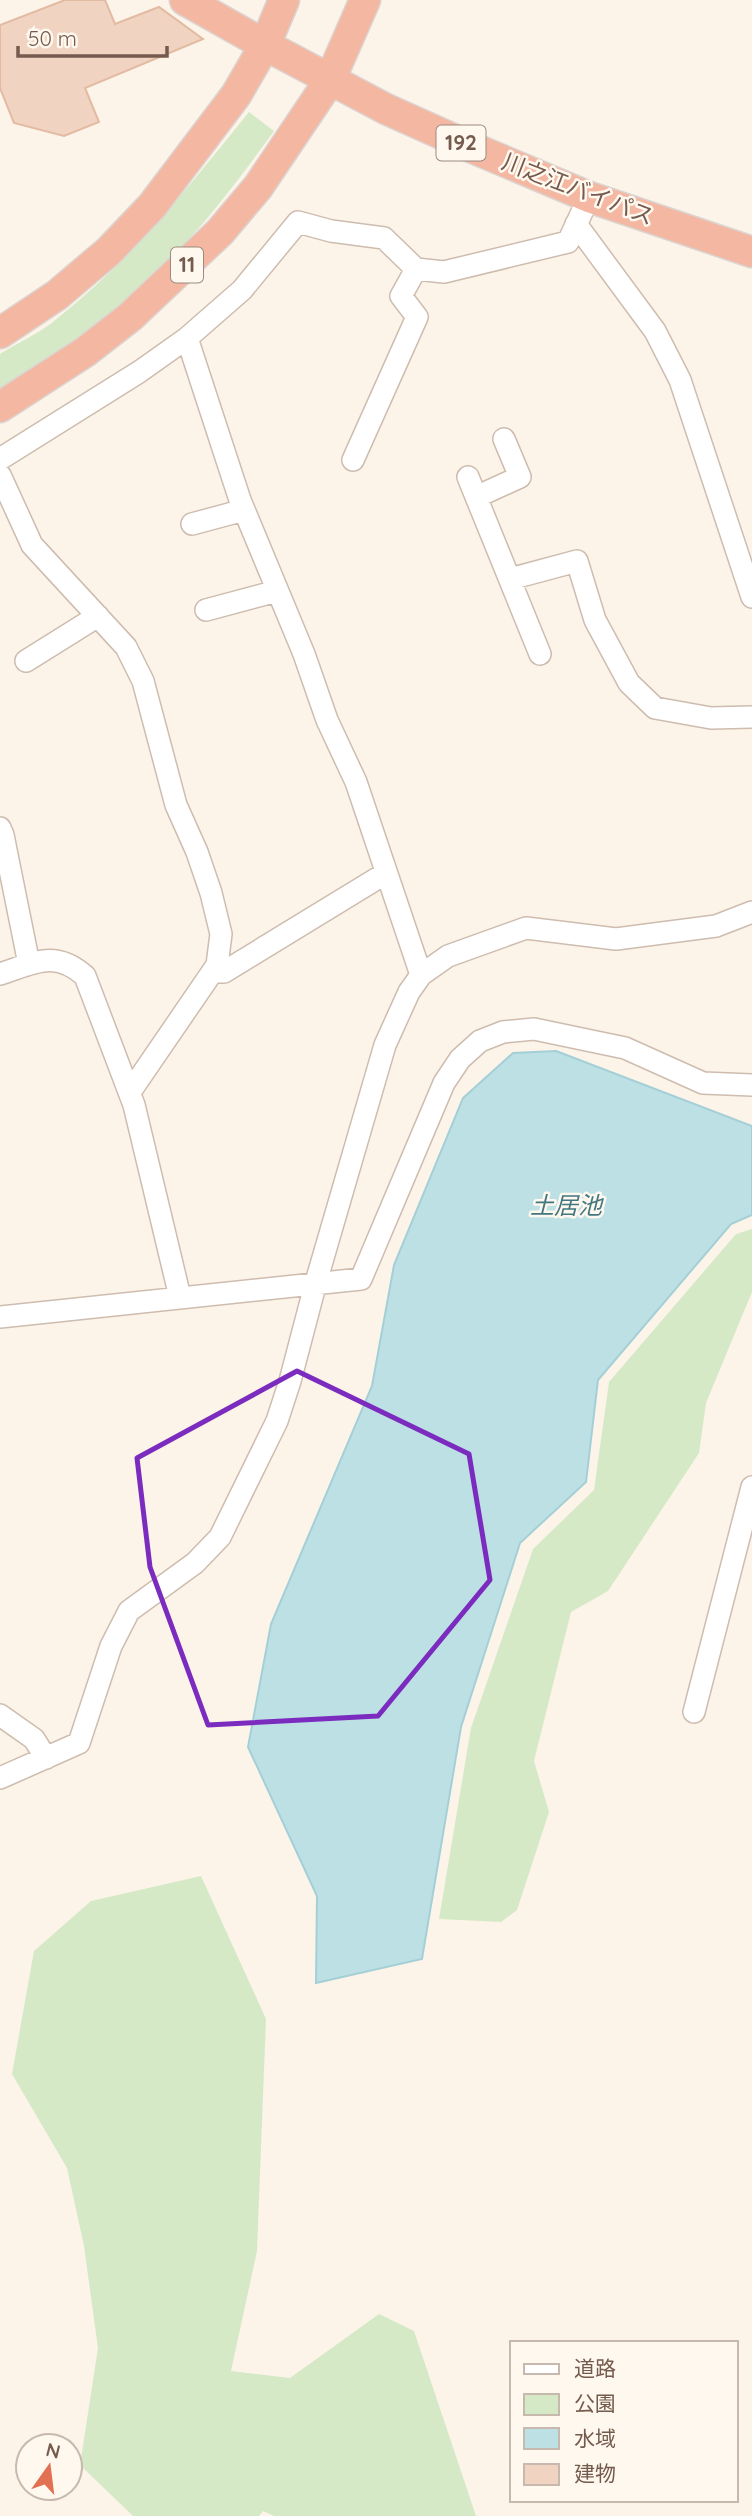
<svg xmlns="http://www.w3.org/2000/svg" width="752" height="2516" viewBox="0 0 752 2516" font-family="Quicksand,'Noto Sans JP',sans-serif">
	<rect width="100%" height="100%" fill="#fcf4e8"/>
	<path fill="#d5e9c7" d="M 249,112 L 274,131 C 230,192 184,251 128,301 C 89,335 44,363 0,389 L 0,354 C 19,342 42,332 59,317 C 132,259 190,185 249,112 Z
		M 752,1229 L 752,1292 L 706,1403 L 699,1453 L 608,1591 L 571,1612 L 534,1761 L 549,1812 L 517,1910 L 501,1922 L 439,1919 L 471,1728 L 533,1549 L 594,1490 L 609,1382 L 736,1234 Z
		M 201,1876 L 266,2019 L 257,2251 L 231,2371 L 290,2378 L 379,2314 L 414,2331 L 476,2516 L 274,2516 L 263,2511 L 259,2516 L 133,2516 L 80,2465 L 98,2348 L 84,2246 L 67,2168 L 12,2074 L 34,1951 L 91,1901 Z"/>
	<path fill="#bde0e5" stroke="#a4cfd7" stroke-width="2" d="M 556,1051 L 752,1126 L 752,1215 L 731,1224 L 598,1380 L 586,1482 L 520,1543 L 461,1727 L 422,1959 L 316,1983 L 317,1896 L 248,1747 L 271,1624 L 372,1386 L 394,1265 L 463,1098 L 513,1053 Z"/>
	<path fill="#f0d3c1" stroke="#e3baa2" stroke-width="2" d="M 65,0 L 105,0 L 115,24 L 159,7 L 203,39 L 85,88 L 99,122 L 64,136 L 14,123 L 0,88 L 0,25 Z"/>
	<g fill="none" stroke-linecap="round" stroke-linejoin="round">
		<defs>
			<path id="minor" d="M 576,224 L 655,331 L 680,380 L 752,597
				M 187,338 L 242,290 L 298,222 L 331,231 L 384,238 L 416,269 L 444,272 L 568,242 L 589,197
				M 0,459 L 139,372 L 187,338 L 240,500 L 304,654 L 327,720 L 356,782 L 421,975
				M 353,460 L 417,317 L 401,296 L 416,269
				M 0,475 L 32,545 L 126,647 L 143,681 L 176,805 L 197,852 L 211,893 L 221,934 L 217,965 L 130,1092
				M 468,477 L 540,654
				M 476,497 L 520,477 L 504,439
				M 192,524 L 244,510
				M 510,579 L 577,561 L 595,620 L 629,683 L 655,708 L 711,718 L 752,717
				M 206,610 L 277,591
				M 26,661 L 98,616
				M 0,828 L 3,835 L 29,964
				M 213,972 L 224,972 L 386,873
				M 0,974 C 34,963 55,949 85,976 L 134,1105 L 180,1297
				M 0,1317 L 361,1279 L 444,1083 L 460,1059 L 480,1041 L 503,1032 L 534,1029 L 625,1048 L 703,1083 L 752,1085
				M 694,1712 L 752,1487
				M 0,1715 L 34,1739 L 46,1758
				M 0,1778 L 79,1743 L 111,1646 L 129,1611 L 195,1563 L 220,1537 L 277,1421 L 290,1381 L 316,1282 L 385,1045 L 409,992 L 421,975 L 448,956 L 526,928 L 616,939 L 716,926 L 752,912"/>
			<path id="highway" d="M 185,0 L 265,45 L 386,109 L 473,148 L 589,197 L 752,252
				M 0,333 L 57,295 L 109,251 L 152,206 L 236,95 L 265,45 L 284,0
				M 0,407 L 85,352 L 130,317 L 220,232 L 258,187 L 330,80 L 365,0"/>
		</defs>
		<use href="#minor" stroke="#cebcaf" stroke-width="24"/>
		<use href="#highway" stroke="#dbd4d1" stroke-width="33"/>
		<use href="#minor" stroke="#fff" stroke-width="21"/>
		<use href="#highway" stroke="#f4b7a2" stroke-width="30"/>
	</g>
	<path fill="none" stroke="#7b2cbf" stroke-width="5" stroke-linejoin="round" d="M 297,1371 L 469,1454 L 490,1580 L 378,1716 L 208,1725 L 150,1567 L 137,1458 Z"/>
	<g text-anchor="middle" stroke-width="5" stroke-linejoin="round" paint-order="stroke">
		<g fill="#fef8ef" stroke="#9e8a7e" stroke-width="2">
			<rect x="436.5" y="125.5" width="49" height="35" rx="5"/>
			<rect x="171" y="247.5" width="32" height="35" rx="5"/>
		</g>
		<g font-size="21" font-weight="bold" fill="#755b4d">
			<text x="461" y="150">192</text>
			<text x="187" y="272">11</text>
		</g>
		<g font-size="23" fill="#755b4d" stroke="#fef8ef">
			<text transform="translate(578 189) rotate(21)" y="8">川之江バイパス</text>
		</g>
		<g font-size="24" font-style="italic" fill="#437781" stroke="#fef8ef">
			<text x="566" y="1214">土居池</text>
		</g>
	</g>
	<rect x="510" y="2341" width="228" height="161" fill="#fef8ef" stroke="#c7b9ae" stroke-width="2"/>
	<rect x="524" y="2364" width="35" height="10" fill="#ffffff" stroke="#c7b9ae" stroke-width="2"/>
	<text x="574" y="2376" font-size="21" fill="#755b4d">道路</text>
	<rect x="524" y="2394" width="35" height="21" fill="#d5e9c7" stroke="#c7b9ae" stroke-width="2"/>
	<text x="574" y="2411" font-size="21" fill="#755b4d">公園</text>
	<rect x="524" y="2428" width="35" height="21" fill="#bde0e5" stroke="#c7b9ae" stroke-width="2"/>
	<text x="574" y="2446" font-size="21" fill="#755b4d">水域</text>
	<rect x="524" y="2464" width="35" height="21" fill="#f0d3c1" stroke="#c7b9ae" stroke-width="2"/>
	<text x="574" y="2481" font-size="21" fill="#755b4d">建物</text>
	<g transform="translate(49 2467) rotate(14)"><circle r="33" fill="#fef8ef" stroke="#c7b9ae" stroke-width="2"/>
	<path d="M0-5L12 26L0 18L-12 26Z" fill="#e17152"/>
	<text y="-10" font-size="19" font-weight="bold" text-anchor="middle" fill="#755b4d">N</text>
	</g>
	<path d="M18 46v10h149v-10" fill="none" stroke="#755b4d" stroke-width="3.5"/>
	<text x="28" y="46" font-size="21" fill="#755b4d" stroke="#fef8ef" stroke-width="5" paint-order="stroke">50 m</text>
</svg>
